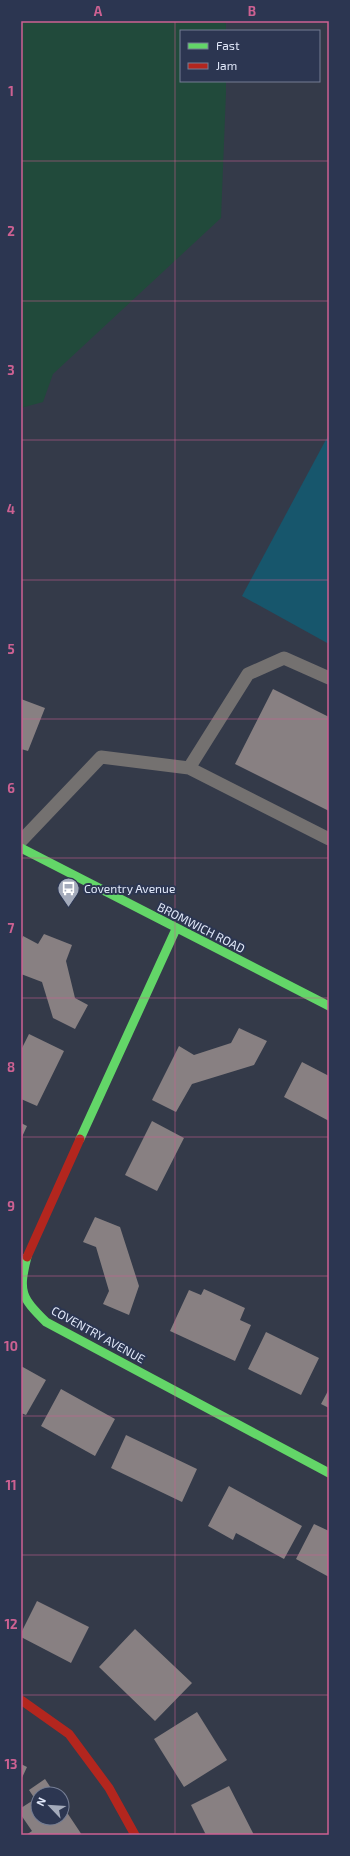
<svg xmlns="http://www.w3.org/2000/svg" width="350" height="1856" viewBox="0 0 350 1856" font-family="'Exo 2',sans-serif">
	<rect width="100%" height="100%" fill="#343a49"/>
	<path fill="#214a3b" d="M 21,21 L 226,21 L 226,31 L 181,31 L 181,81 L 226,81 L 226,92 L 221,218 L 53,374 L 43,402 L 21,408 Z"/>
	<path fill="#17566c" d="M 329,434 L 329,644 L 242,596 Z"/>
	<path fill="#888082" d="M 273,689 L 329,717 L 329,811 L 235,764 Z
		M 21,699 L 45,708 L 28,751 L 21,749 Z
		M 44,934 L 72,945 L 66,961 L 75,998 L 88,1005 L 75,1029 L 53,1018 L 42,982 L 21,974 L 21,942 L 23,936 L 38,944 Z
		M 239,1028 L 267,1041 L 254,1065 L 192,1084 L 176,1112 L 152,1100 L 179,1046 L 194,1055 L 231,1043 Z
		M 29,1034 L 64,1051 L 37,1106 L 21,1099 L 21,1050 Z
		M 302,1062 L 329,1076 L 329,1121 L 284,1097 Z
		M 152,1121 L 184,1138 L 157,1191 L 125,1175 Z
		M 21,1123 L 27,1126 L 21,1139 Z
		M 95,1217 L 120,1227 L 139,1286 L 129,1315 L 103,1304 L 109,1291 L 96,1247 L 83,1242 Z
		M 204,1289 L 245,1308 L 240,1320 L 251,1325 L 235,1361 L 170,1331 L 189,1290 L 201,1295 Z
		M 266,1332 L 319,1358 L 301,1395 L 248,1369 Z
		M 21,1366 L 46,1380 L 26,1415 L 21,1413 Z
		M 61,1389 L 115,1419 L 95,1456 L 41,1426 Z
		M 329,1389 L 329,1408 L 321,1404 Z
		M 126,1435 L 197,1469 L 182,1502 L 111,1468 Z
		M 229,1486 L 302,1526 L 284,1559 L 236,1533 L 233,1540 L 208,1526 Z
		M 314,1524 L 329,1531 L 329,1577 L 296,1559 Z
		M 37,1601 L 89,1627 L 71,1663 L 21,1637 L 21,1633 Z
		M 135,1629 L 192,1683 L 155,1721 L 99,1667 Z
		M 197,1712 L 227,1760 L 184,1787 L 154,1739 Z
		M 21,1764 L 27,1767 L 21,1780 Z
		M 45,1779 L 55,1794 L 38,1794 L 38,1818 L 62,1818 L 62,1805 L 82,1835 L 26,1835 L 32,1831 L 21,1815 L 21,1808 L 35,1799 L 29,1790 Z
		M 229,1786 L 254,1835 L 206,1835 L 191,1805 Z"/>
	<g fill="none" stroke-linecap="round" stroke-linejoin="round">
		<path stroke="#747170" stroke-width="13" d="M 189,768 L 248,674 L 284,658 L 329,678
			M 21,841 L 101,757 L 189,768 L 329,839"/>
		<path stroke="#63d668" stroke-width="9" d="M 21,848 L 329,1006
			M 80,1139 L 176,929
			M 27,1257 C 18,1292 21,1297 46,1322 L 329,1473"/>
		<path stroke="#b3261e" stroke-width="9" d="M 27,1257 L 80,1139
			M 21,1700 L 69,1734 L 109,1788 L 135,1835"/>
	</g>
	<path fill="none" stroke="#cd6192" stroke-width="1" stroke-opacity="0.55" d="M 175,21 L 175,1835M 21,161 L 329,161M 21,301 L 329,301M 21,440 L 329,440M 21,580 L 329,580M 21,719 L 329,719M 21,858 L 329,858M 21,998 L 329,998M 21,1137 L 329,1137M 21,1276 L 329,1276M 21,1416 L 329,1416M 21,1555 L 329,1555M 21,1695 L 329,1695"/>
	<defs>
		<symbol id="bus-pin" viewBox="-11 -11 22 30"><path d="M0 17L-7.5 6A9.5 9.5 0 1 1 7.5 6Z" fill="#a4abbb" stroke="#2c3651"/><path d="M-5-6H5V4H4V6H2V4H-2V6H-4V4H-5ZM-3.5-4V0h7V-4ZM-3.5 1.2v1.5H-2V1.2ZM2 1.2v1.5H3.5V1.2Z" fill="#fff"/></symbol>
	</defs>
	<g fill-rule="evenodd">
		<use href="#bus-pin" x="56" y="876" width="25" height="34"/>
	</g>
	<g text-anchor="middle" stroke-width="4" stroke-linejoin="round" paint-order="stroke">
		<g font-size="12" fill="#e1e8f9" stroke="#2c3651" text-anchor="start">
			<text x="84" y="893">Coventry Avenue</text>
		</g>
		<g font-size="12" fill="#e1e8f9" stroke="#2c3651">
			<text transform="translate(201 928) rotate(27)" y="4">BROMWICH ROAD</text>
			<text transform="translate(98 1335) rotate(29)" y="4">COVENTRY AVENUE</text>
		</g>
	</g>
	<rect width="350" height="1856" fill="none" stroke="#2c3651" stroke-width="44"/>
	<rect x="180" y="30" width="140" height="52" fill="#2c3651" stroke="#747d94"/>
	<rect x="188" y="43" width="20" height="6" fill="#63d668" stroke="#747d94"/>
	<text x="216" y="50" font-size="12" fill="#e1e8f9">Fast</text>
	<rect x="188" y="63" width="20" height="6" fill="#b3261e" stroke="#747d94"/>
	<text x="216" y="70" font-size="12" fill="#e1e8f9">Jam</text>
	<g transform="translate(50 1806) rotate(295)"><circle r="19" fill="#2c3651" stroke="#747d94"/>
	<path d="M0-3L7 15L0 10L-7 15Z" fill="#a4abbb"/>
	<text y="-6" font-size="11" font-weight="bold" text-anchor="middle" fill="#e1e8f9">N</text>
	</g>
	<rect x="22" y="22" width="306" height="1812" fill="none" stroke="#cd6192" stroke-width="1.5"/>
	<g font-size="13" text-anchor="middle" font-weight="bold" fill="#cd6192">
		<text x="98" y="16">A</text>
		<text x="252" y="16">B</text>
		<text x="11" y="96">1</text>
		<text x="11" y="236">2</text>
		<text x="11" y="375">3</text>
		<text x="11" y="514">4</text>
		<text x="11" y="654">5</text>
		<text x="11" y="793">6</text>
		<text x="11" y="933">7</text>
		<text x="11" y="1072">8</text>
		<text x="11" y="1211">9</text>
		<text x="11" y="1351">10</text>
		<text x="11" y="1490">11</text>
		<text x="11" y="1629">12</text>
		<text x="11" y="1769">13</text>
	</g>
</svg>
